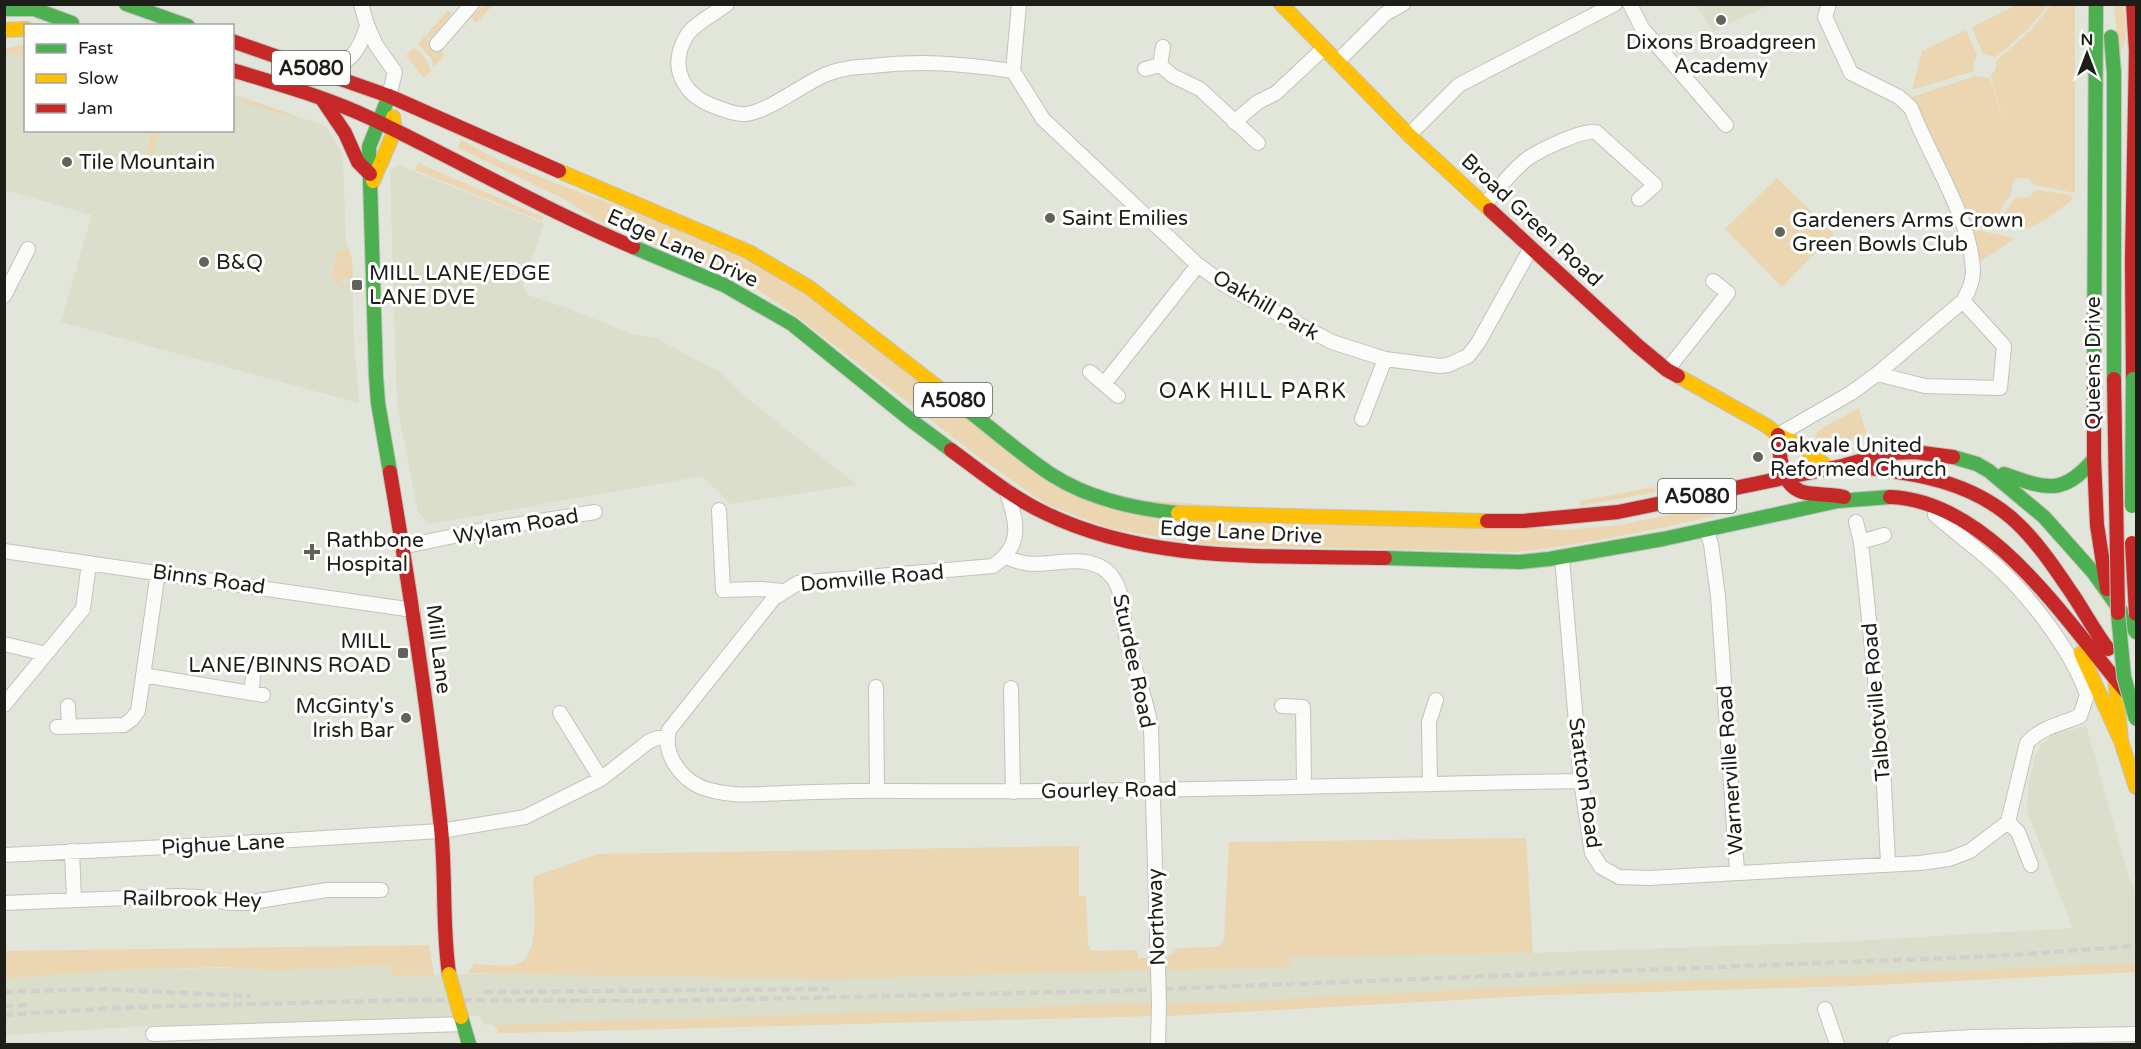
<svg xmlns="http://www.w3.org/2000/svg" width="2141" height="1049" viewBox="0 0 2141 1049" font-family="'Varela Round',sans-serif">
	<rect width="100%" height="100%" fill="#e2e5da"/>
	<path fill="#dadecb" d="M 1696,5 L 1770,5 L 1713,31 Z
		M 25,44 L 26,130 L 232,130 L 233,94 L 322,125 L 327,128 L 340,150 L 343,162 L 346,241 L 352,261 L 354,339 L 359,403 L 61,322 L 92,215 L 5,190 L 4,49 Z
		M 395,166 L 401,166 L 544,223 L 523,285 L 527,295 L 567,308 L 631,334 L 656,338 L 723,374 L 748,399 L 857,485 L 731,504 L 702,476 L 430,524 L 418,512 L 397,406 L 390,171 Z
		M 2086,726 L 2130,881 L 2136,893 L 2136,972 L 1850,986 L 1543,995 L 1167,1016 L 1166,1003 L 1151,1003 L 1151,1016 L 561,1032 L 499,1033 L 494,1025 L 485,1025 L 480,1016 L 148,1026 L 5,1035 L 5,979 L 113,970 L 390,965 L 391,976 L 1150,958 L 1151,970 L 1166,970 L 1166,958 L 1533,953 L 1839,942 L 2073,928 L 2027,811 L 2029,783 L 2036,754 L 2042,743 L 2056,734 Z"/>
	<path fill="#ebd6b1" d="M 2019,4 L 2048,5 L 2027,30 L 1996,57 L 1983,54 L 1972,27 Z
		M 484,5 L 493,5 L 476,23 L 471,18 Z
		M 2051,5 L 2075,5 L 2075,193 L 2035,185 L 2028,178 L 2018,178 L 2013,182 L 2011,195 L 2004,203 L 1992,229 L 1970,227 L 1909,98 L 1975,76 L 1990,78 L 2006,129 L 1991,76 L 1996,68 L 1996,61 L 2031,30 Z
		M 2114,5 L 2124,5 L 2126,39 L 2119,55 Z
		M 448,10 L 452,14 L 430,39 L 426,35 Z
		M 1966,30 L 1977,55 L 1973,64 L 1974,71 L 1912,90 L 1922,51 Z
		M 425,36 L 445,55 L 434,67 L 431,58 L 418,44 Z
		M 25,44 L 25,57 L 5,52 L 5,49 Z
		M 413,48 C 422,52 428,61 431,71 L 424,78 L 406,56 Z
		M 244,98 L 293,115 L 293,117 L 243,103 Z
		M 152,131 L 160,131 L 150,166 L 146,156 Z
		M 461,140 L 500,161 L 563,186 L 643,215 L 782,276 L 1073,495 L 1564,530 L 1621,525 L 1711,506 L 1714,516 C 1648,531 1582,545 1514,552 L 1207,545 L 1111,529 L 1046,504 L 981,459 L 790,311 L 746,282 L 598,221 L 564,199 L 458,148 Z
		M 418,163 L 543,217 L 542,221 L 415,170 Z
		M 1777,178 L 1834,234 L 1782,287 L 1725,229 Z
		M 2038,190 L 2071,195 L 2072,200 L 2048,218 L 2028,229 C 2018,222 2009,219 1999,228 L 2006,211 L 2016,197 C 2025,199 2030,199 2034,191 Z
		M 1972,229 L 2015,238 L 1977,264 Z
		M 349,249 L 352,261 L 353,277 L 340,278 L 340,285 L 353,285 L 353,287 L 346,289 L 337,285 L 333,277 L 334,263 L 338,263 L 336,250 Z
		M 1859,408 L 1867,437 L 1822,443 L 1818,441 L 1815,434 L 1819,430 Z
		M 1654,487 L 1656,492 L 1581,506 L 1580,501 Z
		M 1526,838 L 1533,953 L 1291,957 L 1291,967 L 1166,970 L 1166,958 L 1178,948 L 1215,947 L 1220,946 L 1224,941 L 1229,842 Z
		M 1079,846 L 1079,896 L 1086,896 L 1088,945 L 1091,950 L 1096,951 L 1137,950 L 1138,958 L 1150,958 L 1150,970 L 832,979 L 468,973 L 474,964 C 487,964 505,968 517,964 C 542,957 533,898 533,877 L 598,854 Z
		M 429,945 L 434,975 L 391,976 L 390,965 L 275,970 L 222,967 L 113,970 L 5,979 L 5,951 Z
		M 2136,963 L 2136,972 L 1850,986 L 1543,995 L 1167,1016 L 1167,1003 L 1226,1002 L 1543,986 L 1845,976 Z
		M 1151,1003 L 1151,1016 L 499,1033 L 494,1025 Z"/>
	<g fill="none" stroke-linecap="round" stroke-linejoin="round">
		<defs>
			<path id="street" d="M 361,4 L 367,25 L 376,45 L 395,72 L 389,96
				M 727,4 C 717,12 693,25 687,35 C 667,68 684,97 719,108 C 727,111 737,115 746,114 C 768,112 804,83 827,74 C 842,68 857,67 872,66 C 923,60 963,64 1013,71
				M 1019,4 L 1013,71 L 1043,119 L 1198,265 L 1228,287 L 1332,342 L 1385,359 L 1440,366 L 1448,365 L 1468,356 L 1478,343 L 1531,248
				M 1630,4 L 1642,28 L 1726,125
				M 437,44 L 472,4
				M 1337,62 L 1385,14 L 1403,4
				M 1160,65 L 1173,76 L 1200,89 L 1258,143
				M 1145,69 L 1160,65 L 1163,47
				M 329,74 C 351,59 360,51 367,25
				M 1234,122 L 1258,102 L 1276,93 L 1324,48
				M 1409,135 L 1459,85 L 1615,4
				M 1485,204 C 1498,190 1511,171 1527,159 C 1538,151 1583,129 1596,132 L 1655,185 L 1639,199
				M 4,296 L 28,249
				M 1667,370 L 1728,293 L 1713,281
				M 1090,372 L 1118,396
				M 1877,374 L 1925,386 L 2000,388 L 2004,346 L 1963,301
				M 1104,384 L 1198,265
				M 1362,419 L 1385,359
				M 1778,435 L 1851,393 L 1877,374 L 1963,301 C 1969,291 1973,282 1973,271 C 1971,218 1930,158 1911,108 L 1899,97 L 1851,73 L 1825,17 L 1829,4
				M 1006,490 C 1017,521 1024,545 993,566 L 798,583 L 774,598 L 669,730 C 662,756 684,784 710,790 C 734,797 761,794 786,793 C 825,792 863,790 901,791 C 1128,793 1354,785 1581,781
				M 719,510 L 723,590 L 761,589 L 782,591
				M 1856,522 L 1861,542 L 1882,746 L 1888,863
				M 1707,531 L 1711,544 L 1718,596 L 1737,871
				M 1861,542 L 1884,535
				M 401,547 L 483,530 L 595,512
				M 4,551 L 413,610
				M 1005,556 C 1032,572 1059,558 1086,562 C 1097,564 1107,569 1113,578 C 1125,595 1122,621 1127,640 C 1134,671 1147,698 1151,729 L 1158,970
				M 1562,558 L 1581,781 L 1592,853 L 1601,867 L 1619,877 L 1649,878 L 1920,863 L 1949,859 L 1970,851 L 2008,822 L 2027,743 C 2041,727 2062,724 2080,716 L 2087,695 C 2071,648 2023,587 1985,556 C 1968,542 1951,529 1935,515
				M 4,644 L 46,654
				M 143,675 L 263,695
				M 876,687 L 877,791
				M 1011,688 L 1013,792
				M 251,693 L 254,670
				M 4,705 L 83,609 L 89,563
				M 68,706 L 69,727
				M 1282,706 L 1303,707 L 1304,786
				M 560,713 L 601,779
				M 57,727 L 124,725 L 132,719 L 138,711 L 158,572
				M 1430,784 L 1429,722 L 1436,700
				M 2008,822 L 2018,832 L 2031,865
				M 72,851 L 74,899
				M 4,855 L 207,845 L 441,831 L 525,817 L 601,779 L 648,742 L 657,738 L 667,738
				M 4,903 L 176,896 L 200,897 L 230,903 L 246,903 L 327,890 L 381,890
				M 1825,1009 L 1837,1044
				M 153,1034 L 463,1024
				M 1158,1044 L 1159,1003
				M 1895,1044 L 1904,1041 L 1972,1037 L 2136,1034"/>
			<path id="fast" d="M 126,4 L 188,26
				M 4,9 L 34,9 L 72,23
				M 2111,37 L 2114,73 L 2114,379
				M 389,96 L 369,147 L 376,376 L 378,403 L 390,472
				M 633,247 L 724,285 L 792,324 L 912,421 L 951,450
				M 2094,366 L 2096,4
				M 957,402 C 988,425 1020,454 1052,475 C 1088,498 1136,509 1178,513
				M 1953,457 L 1977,464 L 1989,471 L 2044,517 L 2093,572 L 2136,632
				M 2004,474 C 2046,489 2063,496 2094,459
				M 1385,558 L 1520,562 L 1549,559 L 1663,539 L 1838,501 L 1890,497
				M 461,1017 L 469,1044"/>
			<path id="slow" d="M 1281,4 L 1409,135 L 1490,210
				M 4,30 L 26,29
				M 559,171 L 749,252 L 810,288 L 957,402
				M 373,181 L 395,130 L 393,117
				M 1678,376 L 1767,426 L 1778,435 L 1804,447 L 1828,468
				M 1178,513 L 1487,521
				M 2081,653 L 2121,741 L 2136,787
				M 2115,677 L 2121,741"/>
			<path id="jam" d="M 2133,4 L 2136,51 L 2132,261 L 2133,379
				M 232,41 L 389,96 L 559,171
				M 232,70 C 278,84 326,97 370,118 C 458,160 543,209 633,247
				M 322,99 L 345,133 L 358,162 L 370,174
				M 1490,210 L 1638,346 L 1667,370 L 1678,376
				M 2094,366 L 2094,459 L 2097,525 L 2107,589
				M 1778,435 C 1780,456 1780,489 1807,493 C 1820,495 1831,494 1844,497
				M 951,450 C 981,472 1011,497 1045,513 C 1149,564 1272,555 1385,558
				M 1860,467 C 1916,473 1974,482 2017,523 C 2039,544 2056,570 2073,595 C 2085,613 2095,632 2108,649
				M 390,472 C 410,590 428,709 441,828 C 446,877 442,926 449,974
				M 1890,497 C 1994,501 2071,630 2133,700
				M 1487,521 L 1523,521 L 1618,512 L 1842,466 L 1889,453 L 1915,452 L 1953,457"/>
		</defs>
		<use href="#street" stroke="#c1c3bc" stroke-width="16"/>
		<use href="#fast" stroke="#c1c3bc" stroke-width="16"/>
		<use href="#slow" stroke="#c1c3bc" stroke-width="16"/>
		<use href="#jam" stroke="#c1c3bc" stroke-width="16"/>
		<use href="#street" stroke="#fbfbf9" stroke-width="14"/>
		<use href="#fast" stroke="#4caf50" stroke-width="14"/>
		<use href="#slow" stroke="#ffc107" stroke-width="14"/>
		<use href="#jam" stroke="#c62828" stroke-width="14"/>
		<path stroke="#d0d1ce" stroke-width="4.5" stroke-dasharray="9 4.5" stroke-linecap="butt" d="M 4,992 L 99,989 L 250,996
			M 484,992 L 829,989
			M 4,1006 L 28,1005
			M 4,1015 L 134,1007 L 413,1000 L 661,1001 L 1114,991 L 1996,956 L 2136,946"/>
		<defs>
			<path id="street-bridge" d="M 1158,970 L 1159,1003"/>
			<path id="fast-bridge" d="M 2132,506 L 2133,379
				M 2118,613 L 2124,677 L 2136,719"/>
			<path id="slow-bridge" d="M 449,974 L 461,1017"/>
			<path id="jam-bridge" d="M 2114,379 L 2118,613
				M 2132,543 L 2136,614"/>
		</defs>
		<use href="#street-bridge" stroke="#c1c3bc" stroke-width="16" stroke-linecap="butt"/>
		<use href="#fast-bridge" stroke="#c1c3bc" stroke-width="16" stroke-linecap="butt"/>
		<use href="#slow-bridge" stroke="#c1c3bc" stroke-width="16" stroke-linecap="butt"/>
		<use href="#jam-bridge" stroke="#c1c3bc" stroke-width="16" stroke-linecap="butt"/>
		<use href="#street-bridge" stroke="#fbfbf9" stroke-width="14"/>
		<use href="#fast-bridge" stroke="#4caf50" stroke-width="14"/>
		<use href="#slow-bridge" stroke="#ffc107" stroke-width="14"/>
		<use href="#jam-bridge" stroke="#c62828" stroke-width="14"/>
	</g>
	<g fill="#61645b" stroke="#fff" stroke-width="2">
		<circle cx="1721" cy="20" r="6"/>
		<circle cx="67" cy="162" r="6"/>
		<circle cx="1050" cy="218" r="6"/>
		<circle cx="1780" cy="232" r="6"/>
		<circle cx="204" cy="262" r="6"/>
		<rect x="351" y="279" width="12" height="12" rx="3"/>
		<circle cx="1758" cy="457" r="6"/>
		<path d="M309 543h6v6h6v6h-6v6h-6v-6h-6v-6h6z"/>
		<rect x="397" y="647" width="12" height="12" rx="3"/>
		<circle cx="406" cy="718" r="6"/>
	</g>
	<g text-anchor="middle" stroke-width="6" stroke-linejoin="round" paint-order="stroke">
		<g fill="#fff" stroke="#60625d" stroke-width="1.5">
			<rect x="272" y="51" width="78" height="34" rx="4.5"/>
			<rect x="914" y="383" width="78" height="34" rx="4.5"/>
			<rect x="1658" y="479" width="78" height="34" rx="4.5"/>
		</g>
		<g font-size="20" font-weight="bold" fill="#1c1e17">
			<text x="311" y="75">A5080</text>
			<text x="953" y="407">A5080</text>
			<text x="1697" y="503">A5080</text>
		</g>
		<g font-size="21" fill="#1c1e17" stroke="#fff" text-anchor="start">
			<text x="1721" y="49" text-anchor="middle">Dixons Broadgreen<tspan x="1721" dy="24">Academy</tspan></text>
			<text x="79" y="169">Tile Mountain</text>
			<text x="1062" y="225">Saint Emilies</text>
			<text x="1792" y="227">Gardeners Arms Crown<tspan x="1792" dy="24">Green Bowls Club</tspan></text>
			<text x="216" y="269">B&amp;Q</text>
			<text x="369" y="280">MILL LANE/EDGE<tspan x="369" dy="24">LANE DVE</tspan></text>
			<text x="1770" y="452">Oakvale United<tspan x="1770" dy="24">Reformed Church</tspan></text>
			<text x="326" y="547">Rathbone<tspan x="326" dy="24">Hospital</tspan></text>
			<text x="391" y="648" text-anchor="end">MILL<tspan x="391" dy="24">LANE/BINNS ROAD</tspan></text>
			<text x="394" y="713" text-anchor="end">McGinty's<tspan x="394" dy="24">Irish Bar</tspan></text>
		</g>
		<g font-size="21" fill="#1c1e17" stroke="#fff">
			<text transform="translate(1532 220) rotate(43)" y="7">Broad Green Road</text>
			<text transform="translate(683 248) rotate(24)" y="7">Edge Lane Drive</text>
			<text transform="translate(1266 305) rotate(30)" y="7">Oakhill Park</text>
			<text transform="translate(2093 363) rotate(-90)" y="7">Queens Drive</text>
			<text transform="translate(516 526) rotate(-10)" y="7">Wylam Road</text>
			<text transform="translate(1241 532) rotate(3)" y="7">Edge Lane Drive</text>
			<text transform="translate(872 578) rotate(-5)" y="7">Domville Road</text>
			<text transform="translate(209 579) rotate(8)" y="7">Binns Road</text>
			<text transform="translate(439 649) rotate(83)" y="7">Mill Lane</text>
			<text transform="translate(1134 661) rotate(78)" y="7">Sturdee Road</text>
			<text transform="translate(1876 702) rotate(-95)" y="7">Talbotville Road</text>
			<text transform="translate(1730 770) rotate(-94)" y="7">Warnerville Road</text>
			<text transform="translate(1585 783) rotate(82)" y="7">Statton Road</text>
			<text transform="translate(1109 790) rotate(-1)" y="7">Gourley Road</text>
			<text transform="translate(223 844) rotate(-3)" y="7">Pighue Lane</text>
			<text transform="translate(192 899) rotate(1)" y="7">Railbrook Hey</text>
			<text transform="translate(1156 917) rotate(-92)" y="7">Northway</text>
		</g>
		<g font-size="22" letter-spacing="1.5" fill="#1c1e17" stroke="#fff">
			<text x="1253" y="398">OAK HILL PARK</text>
		</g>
	</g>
	<rect width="2141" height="1049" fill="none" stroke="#1c1e17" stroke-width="12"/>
	<rect x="24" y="24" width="210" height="108" fill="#ffffff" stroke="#a4a5a2" stroke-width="1.5"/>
	<rect x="36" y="44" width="30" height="9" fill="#4caf50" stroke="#a4a5a2" stroke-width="1.5"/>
	<text x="78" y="54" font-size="18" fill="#1c1e17">Fast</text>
	<rect x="36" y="74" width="30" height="9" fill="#ffc107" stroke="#a4a5a2" stroke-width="1.5"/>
	<text x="78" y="84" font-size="18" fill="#1c1e17">Slow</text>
	<rect x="36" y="104" width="30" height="9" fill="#c62828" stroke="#a4a5a2" stroke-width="1.5"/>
	<text x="78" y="114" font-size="18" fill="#1c1e17">Jam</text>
	<g transform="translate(2087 54)" stroke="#ffffff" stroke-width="4.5" paint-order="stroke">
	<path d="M0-4.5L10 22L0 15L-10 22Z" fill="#1c1e17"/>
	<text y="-9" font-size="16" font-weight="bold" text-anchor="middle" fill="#1c1e17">N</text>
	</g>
</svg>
